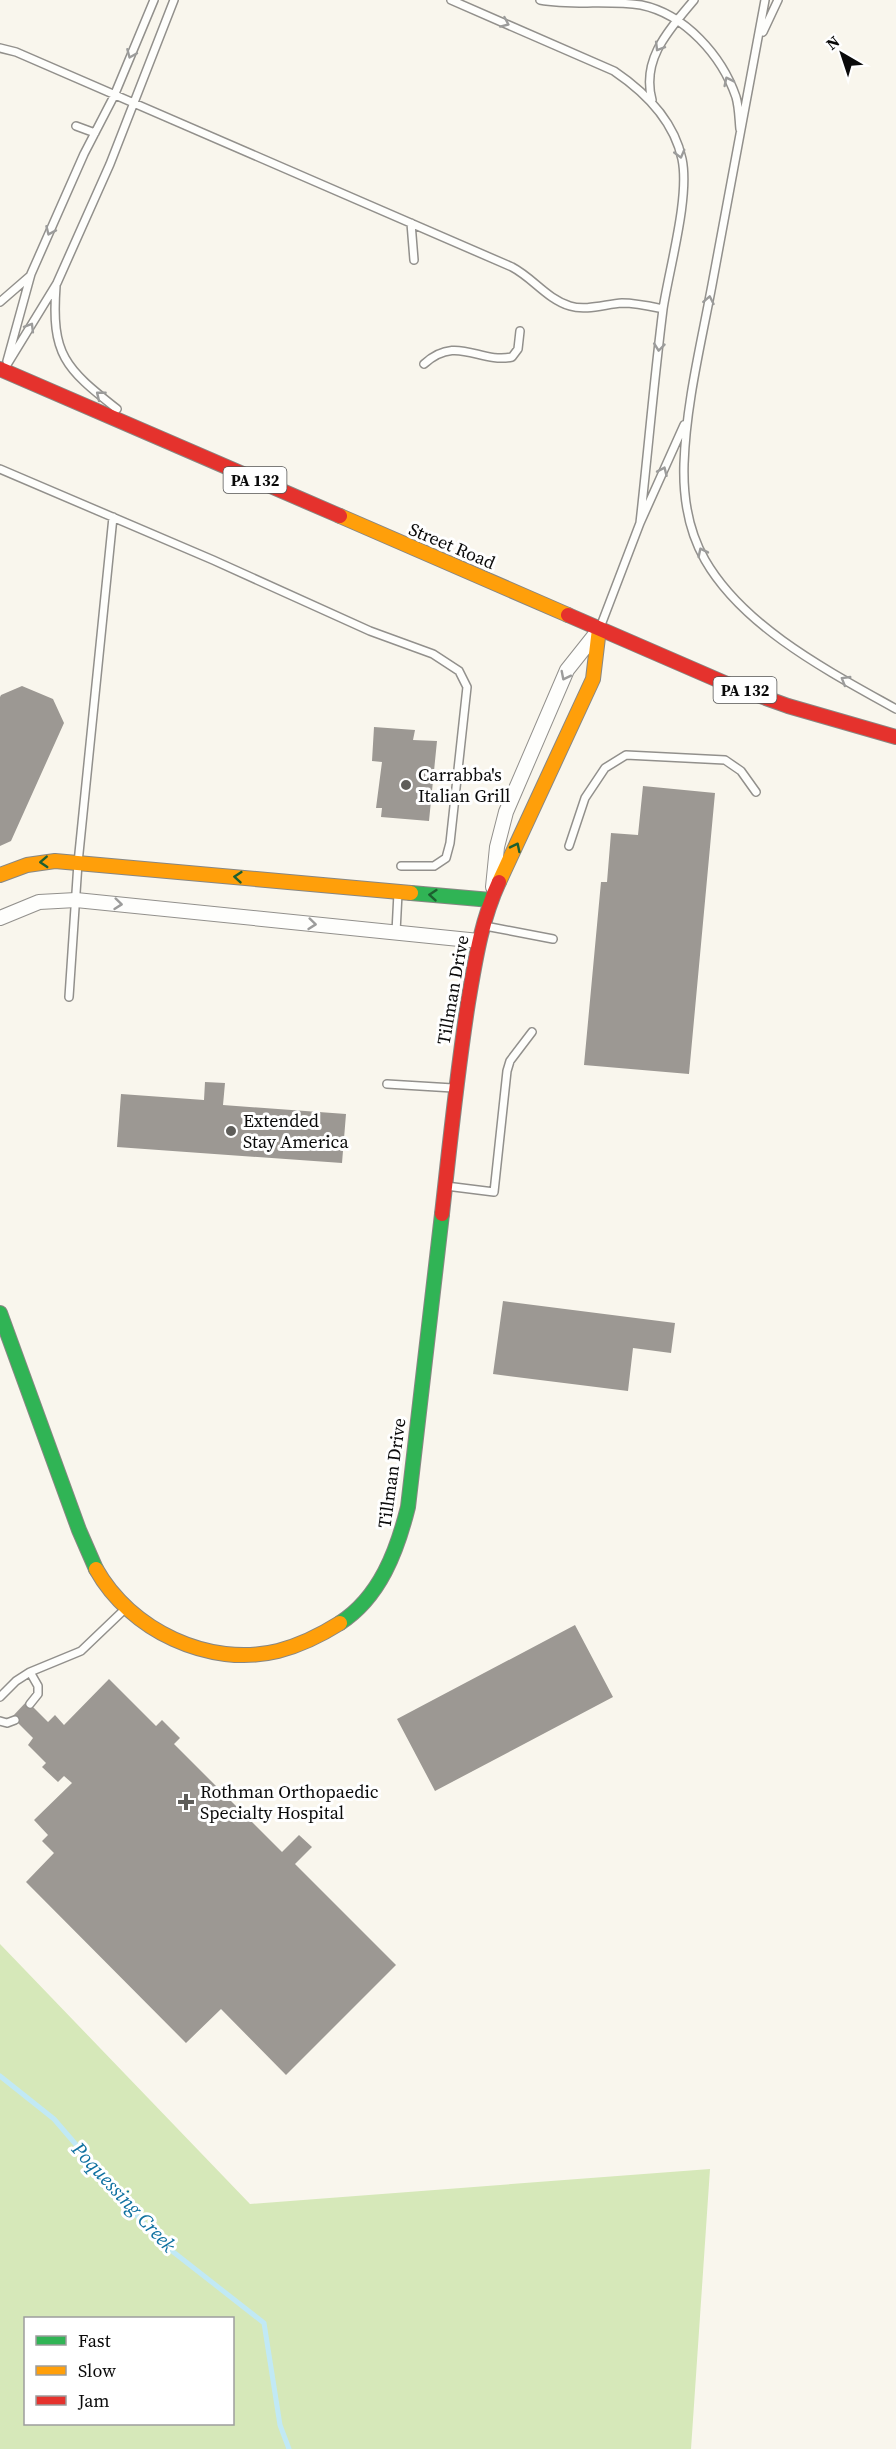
<svg xmlns="http://www.w3.org/2000/svg" width="896" height="2449" viewBox="0 0 896 2449" font-family="'Source Serif 4',serif">
	<rect width="100%" height="100%" fill="#f9f6ed"/>
	<path fill="#d6e8b9" fill-rule="evenodd" d="M 0,1944 L 250,2204 L 710,2169 L 691,2449 L 0,2449 ZM 26,2318 L 232,2318 L 232,2424 L 26,2424 Z"/>
	<g fill="none" stroke-linecap="round" stroke-linejoin="round">
		<path stroke="#c1e9f5" stroke-width="5" d="M 0,2076 L 54,2119 L 158,2240 L 264,2323 L 280,2425 L 289,2449"/>
	</g>
	<path fill="#9c9893" d="M 22,686 L 53,699 L 64,723 L 11,841 L 0,846 L 0,697 L 1,695 Z
		M 374,727 L 415,730 L 413,740 L 437,741 L 429,821 L 381,817 L 382,808 L 376,808 L 382,762 L 372,761 Z
		M 643,786 L 715,793 L 689,1074 L 584,1065 L 601,882 L 607,882 L 611,833 L 638,835 Z
		M 205,1082 L 225,1083 L 223,1105 L 346,1114 L 342,1163 L 117,1147 L 121,1094 L 204,1100 Z
		M 503,1301 L 675,1323 L 671,1353 L 633,1348 L 628,1391 L 493,1374 Z
		M 575,1625 L 613,1697 L 435,1791 L 397,1719 Z
		M 109,1679 L 156,1726 L 162,1720 L 180,1738 L 174,1744 L 282,1852 L 299,1835 L 312,1847 L 295,1864 L 396,1965 L 286,2075 L 221,2009 L 186,2043 L 26,1882 L 54,1853 L 42,1841 L 48,1835 L 34,1820 L 72,1783 L 64,1776 L 58,1782 L 42,1767 L 46,1763 L 28,1745 L 33,1738 L 12,1717 L 27,1701 L 48,1722 L 55,1715 L 64,1725 Z"/>
	<g fill="none" stroke-linecap="round" stroke-linejoin="round">
		<defs>
			<path id="lane" d="M 451,0 L 614,71 C 645,92 674,121 682,159 C 690,197 669,269 663,309 C 654,380 648,452 640,523
				M 540,0 C 573,6 608,0 641,5 C 685,14 722,56 736,97 C 739,107 739,119 740,129
				M 765,0 C 748,95 730,190 712,285 C 701,344 686,404 684,464 C 683,497 689,532 705,560 C 744,628 830,672 896,709
				M 763,32 L 778,0
				M 0,48 L 16,52 L 512,267 C 533,278 547,299 570,306 C 586,311 606,304 622,303 C 636,303 649,306 663,309
				M 652,100 C 641,59 669,30 694,0
				M 76,126 L 95,133
				M 411,223 L 414,260
				M 56,286 C 51,355 65,368 117,409
				M 0,302 L 30,276
				M 7,361 L 31,274 L 84,154 L 114,96 L 154,0
				M 424,364 C 457,334 479,364 512,357 L 518,349 L 520,331
				M 5,368 L 57,283 L 110,164 L 174,0
				M 0,469 L 213,560 L 370,631 L 433,654 L 459,671 L 467,687 L 450,843 L 446,858 L 434,866 L 401,866
				M 601,625 L 640,523 L 684,425
				M 569,846 L 585,798 L 605,768 L 626,755 L 725,760 L 741,771 L 756,792
				M 485,926 L 553,939
				M 396,932 L 398,893
				M 69,997 L 78,863 L 113,517
				M 387,1084 L 453,1088
				M 446,1186 L 494,1192 L 507,1071 L 510,1061 L 532,1032
				M 30,1672 L 38,1686 L 38,1694 L 30,1704
				M 0,1697 L 16,1681 L 30,1672 L 81,1651 L 126,1608
				M 0,1721 L 7,1723 L 15,1720"/>
			<path id="street" d="M 493,887 L 497,847 L 506,812 L 567,670 L 598,631
				M 0,918 L 39,902 L 76,900 L 479,941"/>
			<path id="fast" d="M 411,893 L 491,900
				M 0,1313 L 79,1530 L 96,1569
				M 340,1623 C 380,1597 397,1551 408,1507 L 442,1214"/>
			<path id="slow" d="M 340,516 L 568,615
				M 0,875 L 27,865 L 55,861 L 411,893
				M 499,882 L 593,679 L 599,629
				M 96,1569 C 130,1630 209,1668 278,1651 C 301,1645 321,1635 340,1623"/>
			<path id="jam" d="M 0,369 L 340,516
				M 568,615 L 727,684 L 788,706 L 896,737
				M 442,1214 C 450,1143 457,1073 468,1003 C 475,962 481,921 499,882"/>
		</defs>
		<use href="#lane" stroke="#92908c" stroke-width="10"/>
		<use href="#street" stroke="#92908c" stroke-width="16"/>
		<use href="#fast" stroke="#888783" stroke-width="16"/>
		<use href="#slow" stroke="#888783" stroke-width="16"/>
		<use href="#jam" stroke="#888783" stroke-width="16"/>
		<use href="#lane" stroke="#fefefc" stroke-width="7"/>
		<use href="#street" stroke="#fefefc" stroke-width="14"/>
		<use href="#fast" stroke="#30b455" stroke-width="14"/>
		<use href="#slow" stroke="#ff9f0a" stroke-width="14"/>
		<use href="#jam" stroke="#e5322d" stroke-width="14"/>
	</g>
	<defs><path id="oneway-chevron" d="M-2-3.5L2.5 0L-2 3.5" fill="none" stroke-width="1.6" stroke-linecap="round" stroke-linejoin="round" transform="scale(1.5)"/></defs>
	<g stroke="#9c9c9b">
		<use href="#oneway-chevron" transform="translate(505 23) rotate(24)"/>
		<use href="#oneway-chevron" transform="translate(659 47) rotate(121)"/>
		<use href="#oneway-chevron" transform="translate(131 54) rotate(113)"/>
		<use href="#oneway-chevron" transform="translate(728 81) rotate(-116)"/>
		<use href="#oneway-chevron" transform="translate(680 154) rotate(75)"/>
		<use href="#oneway-chevron" transform="translate(50 231) rotate(114)"/>
		<use href="#oneway-chevron" transform="translate(709 300) rotate(-79)"/>
		<use href="#oneway-chevron" transform="translate(30 327) rotate(-59)"/>
		<use href="#oneway-chevron" transform="translate(659 347) rotate(96)"/>
		<use href="#oneway-chevron" transform="translate(100 395) rotate(-141)"/>
		<use href="#oneway-chevron" transform="translate(663 471) rotate(-66)"/>
		<use href="#oneway-chevron" transform="translate(702 552) rotate(-116)"/>
		<use href="#oneway-chevron" transform="translate(565 676) rotate(117)"/>
		<use href="#oneway-chevron" transform="translate(845 680) rotate(-149)"/>
		<use href="#oneway-chevron" transform="translate(118 904) rotate(6)"/>
		<use href="#oneway-chevron" transform="translate(312 924) rotate(6)"/>
	</g>
	<g stroke="#1d5f30">
		<use href="#oneway-chevron" transform="translate(516 847) rotate(-64)"/>
		<use href="#oneway-chevron" transform="translate(44 862) rotate(177)"/>
		<use href="#oneway-chevron" transform="translate(238 877) rotate(-175)"/>
		<use href="#oneway-chevron" transform="translate(433 895) rotate(-175)"/>
	</g>
	<g fill="#5e5d59" stroke="#fff" stroke-width="2">
		<circle cx="406" cy="785" r="6"/>
		<circle cx="231" cy="1131" r="6"/>
		<path d="M183 1793h6v6h6v6h-6v6h-6v-6h-6v-6h6z"/>
	</g>
	<g text-anchor="middle" stroke-width="6" stroke-linejoin="round" paint-order="stroke">
		<g fill="#fff" stroke="#545454" stroke-width="1.5">
			<rect x="223.5" y="467" width="63" height="26" rx="4.5"/>
			<rect x="713.5" y="677" width="63" height="26" rx="4.5"/>
		</g>
		<g font-size="16" font-weight="bold" fill="#0a0a0a">
			<text x="255" y="486">PA 132</text>
			<text x="745" y="696">PA 132</text>
		</g>
		<g font-size="18" fill="#0a0a0a" stroke="#fff">
			<text transform="translate(452 546) rotate(23)" y="6">Street Road</text>
			<text transform="translate(453 990) rotate(-80)" y="6">Tillman Drive</text>
			<text transform="translate(392 1473) rotate(-82)" y="6">Tillman Drive</text>
		</g>
		<g font-size="18" fill="#0a0a0a" stroke="#fff" text-anchor="start">
			<text x="418" y="781">Carrabba's<tspan x="418" dy="21">Italian Grill</tspan></text>
			<text x="243" y="1127">Extended<tspan x="243" dy="21">Stay America</tspan></text>
			<text x="200" y="1798">Rothman Orthopaedic<tspan x="200" dy="21">Specialty Hospital</tspan></text>
		</g>
		<g font-size="20" font-style="italic" fill="#0f71a0" stroke="#fff">
			<text transform="translate(124 2197) rotate(47)" y="7">Poquessing Creek</text>
		</g>
	</g>
	<rect x="24" y="2317" width="210" height="108" fill="#ffffff" stroke="#9d9d9d" stroke-width="1.5"/>
	<rect x="36" y="2336" width="30" height="9" fill="#30b455" stroke="#9d9d9d" stroke-width="1.5"/>
	<text x="78" y="2347" font-size="18" fill="#0a0a0a">Fast</text>
	<rect x="36" y="2366" width="30" height="9" fill="#ff9f0a" stroke="#9d9d9d" stroke-width="1.5"/>
	<text x="78" y="2377" font-size="18" fill="#0a0a0a">Slow</text>
	<rect x="36" y="2396" width="30" height="9" fill="#e5322d" stroke="#9d9d9d" stroke-width="1.5"/>
	<text x="78" y="2407" font-size="18" fill="#0a0a0a">Jam</text>
	<g transform="translate(842 54) rotate(321)" stroke="#ffffff" stroke-width="4.5" paint-order="stroke">
	<path d="M0-4.5L10 22L0 15L-10 22Z" fill="#0a0a0a"/>
	<text y="-9" font-size="16" font-weight="bold" text-anchor="middle" fill="#0a0a0a">N</text>
	</g>
</svg>
